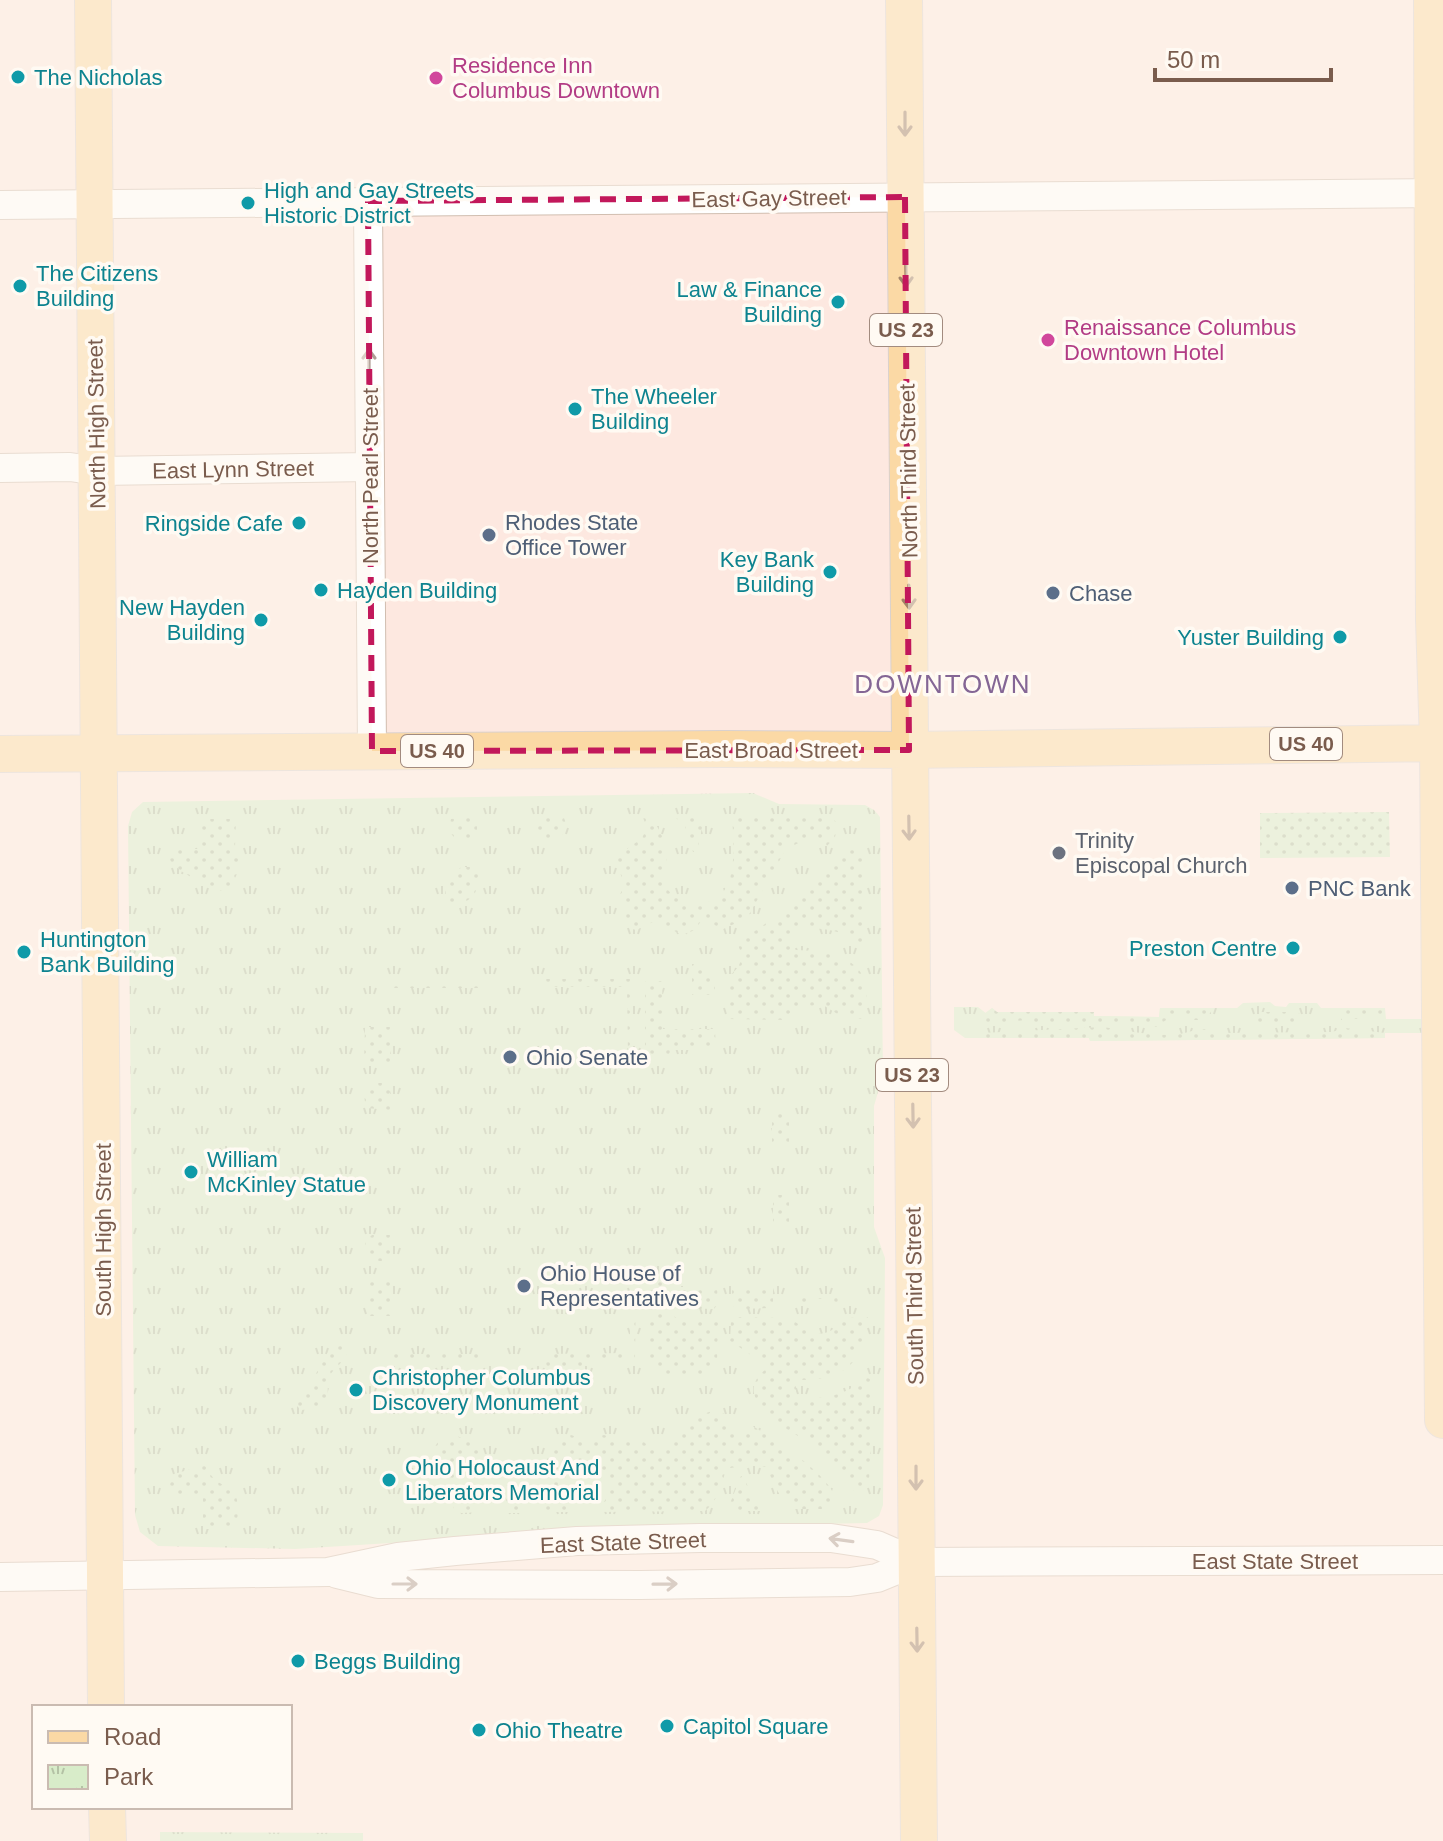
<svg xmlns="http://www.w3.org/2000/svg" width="1443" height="1841" viewBox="0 0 1443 1841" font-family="Helvetica,sans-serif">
	<defs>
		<pattern id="park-tufts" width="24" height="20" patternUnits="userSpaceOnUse" patternTransform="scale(2)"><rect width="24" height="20" fill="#d8ecc9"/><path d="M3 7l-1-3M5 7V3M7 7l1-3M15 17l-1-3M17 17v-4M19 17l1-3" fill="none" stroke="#b4c2a5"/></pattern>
		<pattern id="garden-dots" width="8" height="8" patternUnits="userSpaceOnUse" patternTransform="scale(2)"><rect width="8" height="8" fill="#d8ecc9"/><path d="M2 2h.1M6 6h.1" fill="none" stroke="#b4c2a5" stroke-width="1.8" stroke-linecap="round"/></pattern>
	</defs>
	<rect width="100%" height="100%" fill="#fdf6ec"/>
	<path fill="#fde8e0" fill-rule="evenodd" d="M 0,0 L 1432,0 L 1443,193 L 1443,1841 L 0,1841 ZM 34,1707 L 290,1707 L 290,1807 L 34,1807 Z"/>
	<path fill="url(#park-tufts)" d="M 753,793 L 779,804 L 865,805 L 874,810 L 880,817 L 883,1075 L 874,1106 L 874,1227 L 885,1258 L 883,1505 L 879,1516 L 867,1523 L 629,1528 L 295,1549 L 158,1546 L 140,1532 L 135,1515 L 128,826 L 132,812 L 143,802 Z
		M 1270,1002 L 1275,1006 L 1286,1007 L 1289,1003 L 1317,1003 L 1321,1008 L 1385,1008 L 1386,1019 L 1443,1019 L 1443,1033 L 1385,1033 L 1385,1038 L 1090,1041 L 1089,1038 L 965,1038 L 954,1030 L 954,1007 L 978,1007 L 987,1014 L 992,1008 L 997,1012 L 1094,1012 L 1094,1016 L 1159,1017 L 1160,1008 L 1237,1008 L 1243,1003 Z
		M 160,1832 L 363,1833 L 363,1841 L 160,1841 Z"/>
	<path fill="url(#garden-dots)" d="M 1389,812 L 1390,857 L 1260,858 L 1260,813 Z
		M 642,815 L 649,815 C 666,836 671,856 662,881 C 669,894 677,900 691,902 C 741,911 734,847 732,816 L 831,817 L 838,824 L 835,837 L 827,846 L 811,837 L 786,849 L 747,918 L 721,930 L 711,922 L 701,921 L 695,930 L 682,935 L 655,921 L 636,930 L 629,928 L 624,920 L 628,905 L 619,896 L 625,885 L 616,863 L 616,857 L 642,838 L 647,828 Z
		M 477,816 L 477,842 C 463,842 454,842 448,828 L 451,819 Z
		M 538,816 L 564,818 L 567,826 C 562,841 553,842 538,842 Z
		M 674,816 L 702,816 L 704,818 L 697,852 L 693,852 L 685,826 Z
		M 198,819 L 236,819 L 235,848 L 244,858 L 228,894 C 209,884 168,873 166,849 L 198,849 Z
		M 850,846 L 857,846 L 863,850 L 865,946 C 841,928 821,928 793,928 L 791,950 C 816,950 861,953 866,986 C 867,996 866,1008 865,1019 L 844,1018 L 823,1005 L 806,1006 L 797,1013 L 793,1010 L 788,1015 L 788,1020 L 727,1019 L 726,977 C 741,969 745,958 737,943 L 774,918 L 803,894 Z
		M 465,867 L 478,867 C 478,896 477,897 450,909 C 445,895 443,884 450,871 Z
		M 692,964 L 702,965 L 715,977 L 715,995 L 692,995 Z
		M 543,979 L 632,979 L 633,1056 L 628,1056 L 627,987 L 543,987 Z
		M 645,981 L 662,981 L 663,1029 L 715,1029 L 716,1050 L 670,1050 L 669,1057 L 645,1058 Z
		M 390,983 L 479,983 L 479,988 L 390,988 Z
		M 992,1008 L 997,1012 L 1094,1012 L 1094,1016 L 1159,1017 L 1160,1008 L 1213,1008 L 1206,1020 L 1193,1020 L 1189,1015 L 1172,1016 L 1156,1027 C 1113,1021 1072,1022 1028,1023 L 1026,1020 L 1016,1021 L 1013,1024 L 989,1025 L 981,1016 Z
		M 1341,1008 L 1385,1008 L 1385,1017 L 1341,1020 Z
		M 1260,1012 L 1297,1012 L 1306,1018 L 1306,1022 L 1256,1022 Z
		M 365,1027 L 390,1027 L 390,1064 L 364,1062 Z
		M 1103,1027 C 1124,1030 1146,1035 1168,1035 C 1195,1035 1193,1023 1223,1033 L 1332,1032 L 1345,1028 L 1385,1033 L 1385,1038 L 1090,1041 L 1089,1038 L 976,1038 L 981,1033 Z
		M 370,1083 L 390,1083 L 390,1110 L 366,1108 L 363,1089 Z
		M 772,1110 L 789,1110 L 789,1142 L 772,1142 Z
		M 773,1195 L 789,1195 L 789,1225 L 773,1225 Z
		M 372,1235 L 392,1235 L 392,1262 L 368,1260 L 365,1241 Z
		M 368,1279 L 392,1279 L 392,1316 L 367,1316 Z
		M 648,1282 L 666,1282 L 666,1311 L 678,1319 L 714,1318 L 718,1321 L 717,1363 L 707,1369 L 703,1377 L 661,1375 L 648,1365 Z
		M 630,1283 L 636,1283 L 635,1360 L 585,1360 L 584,1376 L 554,1376 L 548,1373 L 544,1354 L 630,1353 Z
		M 773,1286 L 773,1308 L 736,1309 L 732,1305 L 732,1287 Z
		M 673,1287 L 717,1287 L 718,1304 L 714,1309 L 676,1308 L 674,1304 Z
		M 837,1294 L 838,1303 L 824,1304 L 823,1299 L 813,1299 L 813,1305 L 798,1305 L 797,1295 Z
		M 735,1317 L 790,1318 C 800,1324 812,1340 830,1331 C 836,1329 840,1321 845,1318 L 868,1317 C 864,1365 843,1381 796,1380 L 796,1398 C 820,1400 848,1396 865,1377 L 873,1380 L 869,1483 L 862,1490 L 855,1492 L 806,1441 L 766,1416 L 767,1411 C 750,1398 749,1383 765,1370 L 756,1358 L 730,1341 L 731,1321 Z
		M 342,1344 L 349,1350 C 334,1379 326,1362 328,1403 L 322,1408 L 301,1410 L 295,1404 L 296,1399 L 305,1393 L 330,1349 Z
		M 392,1354 L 480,1354 L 480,1361 L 392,1360 Z
		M 715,1410 L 725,1414 L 733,1429 L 742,1431 L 751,1425 C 772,1438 837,1478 836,1504 L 825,1509 L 795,1509 L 778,1492 L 766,1467 L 747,1465 L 725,1469 C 724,1484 717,1501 705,1511 L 596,1512 L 609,1495 L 608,1482 C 598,1474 584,1468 572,1475 L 567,1486 L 573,1494 L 574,1512 L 545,1512 L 544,1485 L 546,1484 C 546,1458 545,1447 571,1435 L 586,1440 L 604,1435 L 619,1441 L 642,1440 L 651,1449 L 667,1449 L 695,1417 Z
		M 455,1435 L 479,1446 L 481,1477 L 457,1480 L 450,1484 L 447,1470 L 433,1455 L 434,1448 L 438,1442 L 452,1440 Z
		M 205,1465 C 220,1499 245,1472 236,1529 L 203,1529 L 203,1496 L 172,1495 L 167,1491 L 174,1474 Z
		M 741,1476 L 744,1477 L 748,1487 L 765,1511 L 727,1511 Z
		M 481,1485 L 481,1512 L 461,1513 L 454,1509 L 452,1500 L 460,1488 Z
		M 503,1485 L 522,1485 L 522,1513 L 504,1513 Z"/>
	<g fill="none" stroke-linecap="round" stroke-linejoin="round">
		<defs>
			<path id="minor" d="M 368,201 L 372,751
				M 0,205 L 1443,193
				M 0,468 L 70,467 L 97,471 L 370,467
				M 337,1574 L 378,1584 L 640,1585 L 850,1582 L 877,1578 L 916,1562
				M 0,1577 L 328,1572 L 398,1557 L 455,1551 L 577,1541 L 700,1538 L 831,1538 L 877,1545 L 916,1562 L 1443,1560"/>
			<path id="major" d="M 93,0 L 106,1707
				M 904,0 L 919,1841
				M 1432,0 L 1434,620 L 1438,743 L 1443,1420
				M 0,754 L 725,749 L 909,750 L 1443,743
				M 107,1807 L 108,1841"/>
		</defs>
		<use href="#minor" stroke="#d1beb0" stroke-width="30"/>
		<use href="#major" stroke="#dad1cd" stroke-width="38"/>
		<use href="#minor" stroke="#fff" stroke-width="28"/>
		<use href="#major" stroke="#fbd9a5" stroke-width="36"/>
	</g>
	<defs><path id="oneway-shaft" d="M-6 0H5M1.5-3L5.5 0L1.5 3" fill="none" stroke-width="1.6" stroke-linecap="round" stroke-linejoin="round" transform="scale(2)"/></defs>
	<g stroke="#a18267">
		<use href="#oneway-shaft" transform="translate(905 124) rotate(90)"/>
		<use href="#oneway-shaft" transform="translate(906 275) rotate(89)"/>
		<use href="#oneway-shaft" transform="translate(909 597) rotate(89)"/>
		<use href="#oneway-shaft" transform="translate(909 828) rotate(89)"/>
		<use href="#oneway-shaft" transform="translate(913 1116) rotate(89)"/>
		<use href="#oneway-shaft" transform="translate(916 1478) rotate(90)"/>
		<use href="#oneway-shaft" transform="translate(917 1640) rotate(89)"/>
	</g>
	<g stroke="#af9d94">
		<use href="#oneway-shaft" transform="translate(369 361) rotate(-90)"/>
		<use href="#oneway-shaft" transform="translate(841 1540) rotate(-172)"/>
		<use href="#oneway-shaft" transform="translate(405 1584)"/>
		<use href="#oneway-shaft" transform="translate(665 1584) rotate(-1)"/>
	</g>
	<path d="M0 0H1443V1841H0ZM 905,197 L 909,750 L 372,751 L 368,201 Z" fill="#fdf6ec" fill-opacity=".55" fill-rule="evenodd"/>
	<path fill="none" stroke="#c2185b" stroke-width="6" stroke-dasharray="16 10" stroke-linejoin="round" d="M 905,197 L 909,750 L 372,751 L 368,201 Z"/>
	<g fill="#0f9aa8" stroke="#fffaf3" stroke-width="3">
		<circle cx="18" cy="77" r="8"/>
		<circle cx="248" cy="203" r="8"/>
		<circle cx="20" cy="286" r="8"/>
		<circle cx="838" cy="302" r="8"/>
		<circle cx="575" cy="409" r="8"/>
		<circle cx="299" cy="523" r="8"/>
		<circle cx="830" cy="572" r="8"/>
		<circle cx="321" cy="590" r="8"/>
		<circle cx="261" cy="620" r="8"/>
		<circle cx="1340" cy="637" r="8"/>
		<circle cx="1293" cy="948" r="8"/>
		<circle cx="24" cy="952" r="8"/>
		<circle cx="191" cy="1172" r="8"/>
		<circle cx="356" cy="1390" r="8"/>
		<circle cx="389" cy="1480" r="8"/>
		<circle cx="298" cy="1661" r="8"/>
		<circle cx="667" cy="1726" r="8"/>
		<circle cx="479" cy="1730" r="8"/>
	</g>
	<g fill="#d1479c" stroke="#fffaf3" stroke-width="3">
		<circle cx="436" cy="78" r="8"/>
		<circle cx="1048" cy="340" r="8"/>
	</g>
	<g fill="#5c6f8a" stroke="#fffaf3" stroke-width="3">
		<circle cx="489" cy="535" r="8"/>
		<circle cx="1053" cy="593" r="8"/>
		<circle cx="1292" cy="888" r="8"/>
		<circle cx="510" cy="1057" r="8"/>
		<circle cx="524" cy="1286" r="8"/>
	</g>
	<circle fill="#6b7280" stroke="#fffaf3" stroke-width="3" cx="1059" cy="853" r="8"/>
	<g text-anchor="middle" stroke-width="7" stroke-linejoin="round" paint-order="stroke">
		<g fill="#fffaf3" stroke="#a28b7f" stroke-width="2">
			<rect x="870" y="314" width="72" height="32" rx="6"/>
			<rect x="1270" y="728" width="72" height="32" rx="6"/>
			<rect x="401" y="735" width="72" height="32" rx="6"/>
			<rect x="876" y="1059" width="72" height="32" rx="6"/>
		</g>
		<g font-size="20" font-weight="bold" fill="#7a5c4d">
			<text x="906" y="337">US 23</text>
			<text x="1306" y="751">US 40</text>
			<text x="437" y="758">US 40</text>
			<text x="912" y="1082">US 23</text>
		</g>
		<g font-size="22" fill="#b23c85" stroke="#fffaf3" text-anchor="start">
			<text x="452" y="73">Residence Inn<tspan x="452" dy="25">Columbus Downtown</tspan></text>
			<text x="1064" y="335">Renaissance Columbus<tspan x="1064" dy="25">Downtown Hotel</tspan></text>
		</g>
		<g font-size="22" fill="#0d838f" stroke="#fffaf3" text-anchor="start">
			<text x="34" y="85">The Nicholas</text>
			<text x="264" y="198">High and Gay Streets<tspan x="264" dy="25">Historic District</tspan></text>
			<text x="36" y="281">The Citizens<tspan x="36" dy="25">Building</tspan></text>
			<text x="822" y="297" text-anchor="end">Law &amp; Finance<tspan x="822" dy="25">Building</tspan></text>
			<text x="591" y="404">The Wheeler<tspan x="591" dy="25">Building</tspan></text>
			<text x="283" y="531" text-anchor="end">Ringside Cafe</text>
			<text x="814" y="567" text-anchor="end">Key Bank<tspan x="814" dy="25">Building</tspan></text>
			<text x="337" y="598">Hayden Building</text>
			<text x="245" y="615" text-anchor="end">New Hayden<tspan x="245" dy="25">Building</tspan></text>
			<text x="1324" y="645" text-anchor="end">Yuster Building</text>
			<text x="40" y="947">Huntington<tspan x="40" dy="25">Bank Building</tspan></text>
			<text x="1277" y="956" text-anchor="end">Preston Centre</text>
			<text x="207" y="1167">William<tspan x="207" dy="25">McKinley Statue</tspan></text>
			<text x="372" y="1385">Christopher Columbus<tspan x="372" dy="25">Discovery Monument</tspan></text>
			<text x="405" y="1475">Ohio Holocaust And<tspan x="405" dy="25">Liberators Memorial</tspan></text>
			<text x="314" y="1669">Beggs Building</text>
			<text x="683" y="1734">Capitol Square</text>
			<text x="495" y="1738">Ohio Theatre</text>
		</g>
		<g font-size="22" fill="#7a5c4d" stroke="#fffaf3">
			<text transform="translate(769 198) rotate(-1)" y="8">East Gay Street</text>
			<text transform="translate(96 424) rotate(-91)" y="8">North High Street</text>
			<text transform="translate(233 469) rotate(-1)" y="8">East Lynn Street</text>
			<text transform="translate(908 471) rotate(-91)" y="8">North Third Street</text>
			<text transform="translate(370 476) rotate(-90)" y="8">North Pearl Street</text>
			<text x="771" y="758">East Broad Street</text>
			<text transform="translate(103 1230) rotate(-90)" y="8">South High Street</text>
			<text transform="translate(914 1296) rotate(-91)" y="8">South Third Street</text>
			<text transform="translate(623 1542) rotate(-2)" y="8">East State Street</text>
			<text x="1275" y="1569">East State Street</text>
		</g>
		<g font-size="22" fill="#4e5e75" stroke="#fffaf3" text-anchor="start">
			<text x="505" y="530">Rhodes State<tspan x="505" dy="25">Office Tower</tspan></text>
			<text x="1069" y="601">Chase</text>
			<text x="1308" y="896">PNC Bank</text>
			<text x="526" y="1065">Ohio Senate</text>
			<text x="540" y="1281">Ohio House of<tspan x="540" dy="25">Representatives</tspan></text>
		</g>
		<g font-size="22" fill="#5b616d" stroke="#fffaf3" text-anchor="start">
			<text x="1075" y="848">Trinity<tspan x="1075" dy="25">Episcopal Church</tspan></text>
		</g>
		<g font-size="26" letter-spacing="2" fill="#846695" stroke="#fffaf3">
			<text x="943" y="693">DOWNTOWN</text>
		</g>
	</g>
	<rect x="32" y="1705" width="260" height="104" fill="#fffaf3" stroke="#cabbb1" stroke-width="2"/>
	<rect x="48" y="1731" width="40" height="12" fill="#fbd9a5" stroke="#cabbb1" stroke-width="2"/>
	<text x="104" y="1745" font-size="24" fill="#7a5c4d">Road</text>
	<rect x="48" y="1765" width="40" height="24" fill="url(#park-tufts)" stroke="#cabbb1" stroke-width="2"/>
	<text x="104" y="1785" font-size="24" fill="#7a5c4d">Park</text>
	<path d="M1155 68v12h176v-12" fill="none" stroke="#7a5c4d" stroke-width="4"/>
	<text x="1167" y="68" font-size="24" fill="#7a5c4d" stroke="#fffaf3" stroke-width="6" paint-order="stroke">50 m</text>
</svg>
